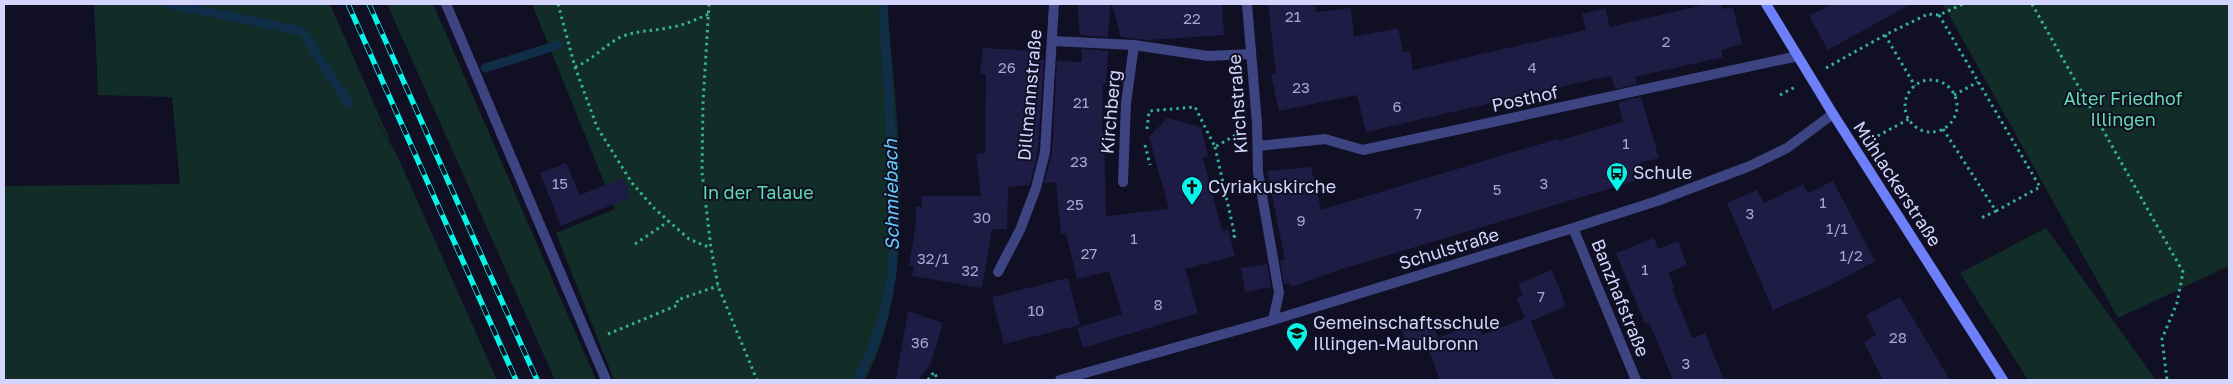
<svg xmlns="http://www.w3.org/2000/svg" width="2233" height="384" viewBox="0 0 2233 384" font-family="'Golos Text',sans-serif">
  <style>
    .green { fill: #122d28 }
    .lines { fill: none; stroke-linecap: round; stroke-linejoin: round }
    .stream { stroke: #102e47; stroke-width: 9 }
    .building { fill: #1e1c44 }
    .path { stroke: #33b297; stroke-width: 3; stroke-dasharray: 2.5 4; stroke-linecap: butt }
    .lane { stroke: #3c4481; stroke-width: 10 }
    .street { stroke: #3c4481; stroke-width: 10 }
    .secondary { stroke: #6e7ffa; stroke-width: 10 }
    .rail-casing { stroke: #09f4e8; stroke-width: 5.5 }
    .rail { stroke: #100f24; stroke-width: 4; stroke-dasharray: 11; stroke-linecap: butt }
    .labels { text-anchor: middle; stroke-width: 4; stroke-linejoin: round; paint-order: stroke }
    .number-label { font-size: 15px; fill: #a6a7cf }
    .street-label { font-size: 18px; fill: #d3d5fd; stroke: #100f24 }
    .park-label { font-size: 18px; fill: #62dbaa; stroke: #100f24 }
    .poi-label { font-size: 18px; fill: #d3d5fd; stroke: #100f24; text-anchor: start }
    .water-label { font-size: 19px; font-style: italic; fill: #65cbfa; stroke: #100f24 }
  </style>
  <rect width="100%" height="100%" fill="#100f24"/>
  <!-- green -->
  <path class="green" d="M66,4H330L393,147L357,90L397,155L497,380H4V186L180,184L172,97L98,95L94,5Z
    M387,4H433L596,380H555Z
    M532,4H887C896,119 921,275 865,380H614L556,233L615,209Z
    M1943,4H2229V266L2118,318Z
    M2046,228L2156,380H2028L1960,273Z"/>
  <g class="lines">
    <!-- stream -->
    <path class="stream" d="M168,4L302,31L349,104
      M485,68L558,45
      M857,380L871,352L884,313L892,273L895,204L883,4"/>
  </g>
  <!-- building -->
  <path class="building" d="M1077,4H1110L1108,37L1080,35Z
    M1112,4H1222L1224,35L1148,40L1121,37Z
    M1268,4H1315L1316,12L1351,8L1354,37L1398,28L1403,52L1410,51L1413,70L1586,30L1582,14L1605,8L1610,27L1707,4H1721L1722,9L1733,7L1742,44L1721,50L1723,57L1635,77L1637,84L1615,89L1611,76L1599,79V78L1366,132L1357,95L1279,111L1271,75L1276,74Z
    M1832,4H1911L1828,50L1809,16Z
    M983,48L1035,51L1034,60H1044L1038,151L1030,185L1008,187L1007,229H992L982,288L912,276L914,267L909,265L916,223V207H922V196H981L976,154L985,153L986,74H980Z
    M1081,49L1108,51L1106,84H1103L1102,133H1104L1106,216L1169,209L1149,137L1167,118L1201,127L1208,156L1203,158L1222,231L1228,230L1235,256L1185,269L1198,313L1083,348L1077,328L1122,314L1109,271L1077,279L1066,233L1061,234L1056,182L1044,183L1052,153L1057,61L1082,62Z
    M1641,97L1659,158L1639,163L1645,178L1342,269L1291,287L1290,283L1284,284L1280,261L1285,260L1267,171L1311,167L1321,210L1557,139L1558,141L1623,122L1618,102Z
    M566,163L580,195L623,178L631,197L561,226L540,173Z
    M1833,181L1875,261L1831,285L1773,310L1727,203L1757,190L1764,203L1803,184L1808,193Z
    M1654,238L1658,249L1678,241L1687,265L1668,273L1674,287L1672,288L1692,338L1705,333L1724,380H1673L1649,322L1645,324L1616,253Z
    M1267,264L1271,287L1245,292L1241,268Z
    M1552,270L1566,306L1531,321L1555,380H1440L1427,346L1410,353L1400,326L1429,314L1438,338L1477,322L1482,335L1525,318L1516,298L1523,295L1518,284Z
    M1068,278L1080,325L1004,344L992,297Z
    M1900,297L1950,380H1883L1864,342L1876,335L1866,315Z
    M908,311L943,323L931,363L918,380H896Z"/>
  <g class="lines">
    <!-- path -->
    <path class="path" d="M558,4L575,67L597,127L632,183L654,208L689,239L711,248
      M709,4L703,103L702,172L711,248L718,286L757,380
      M2032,4L2183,272L2177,303L2162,339L2167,380
      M1939,15L2040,187L1996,211
      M1885,35L1915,86
      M575,67C593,60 605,44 623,36C640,30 655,31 672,27C685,25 697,19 709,14
      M1826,68L1885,35L1928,14L1939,15L1963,4
      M1905 106a26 26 0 1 1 52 0a26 26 0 1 1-52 0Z
      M1780,95L1795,87
      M1954,95L1978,82
      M1147,129L1149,111L1195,107L1215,147L1239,133
      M1943,129L1996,211L1979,219
      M1872,139L1909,119
      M1145,145L1150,165
      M1215,147L1235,236L1230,238
      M1209,183L1223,180
      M635,244L669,221
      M608,334L678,305L677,300L718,286
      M928,380L934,372L938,380"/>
    <!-- lane -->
    <path class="lane" d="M446,4L606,380
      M1123,182L1126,103L1134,45"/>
    <!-- street -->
    <path class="street" d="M1247,4L1257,123L1258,172L1279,293L1273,320
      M1053,41L1134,45L1208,56L1251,54
      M1258,146L1325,139L1363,150L1798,56
      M1573,228L1636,380
      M998,272L1020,230L1036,188L1045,152L1054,4
      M1060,380L1273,320L1573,228L1657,201L1750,166L1787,148L1833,114"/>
    <!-- secondary -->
    <path class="secondary" d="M1766,4L1833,114L2003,380"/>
    <!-- rail casing -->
    <g class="rail-casing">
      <path id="rail" d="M348,4L516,380
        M369,4L537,380"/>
    </g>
    <!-- rail -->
    <use href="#rail" class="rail"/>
  </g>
  <!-- icons -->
  <defs>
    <g id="bus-pin" transform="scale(1.125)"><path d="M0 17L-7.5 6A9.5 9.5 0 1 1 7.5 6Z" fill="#09f4e8" stroke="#100f24"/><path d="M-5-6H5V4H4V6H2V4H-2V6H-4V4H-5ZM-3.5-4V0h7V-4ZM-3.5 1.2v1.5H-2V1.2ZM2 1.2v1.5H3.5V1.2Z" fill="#111"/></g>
    <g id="church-pin" transform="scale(1.125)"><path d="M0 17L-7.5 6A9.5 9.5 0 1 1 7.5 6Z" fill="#09f4e8" stroke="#100f24"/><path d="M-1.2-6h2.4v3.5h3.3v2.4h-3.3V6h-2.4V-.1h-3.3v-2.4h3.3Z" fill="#111"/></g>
    <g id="school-pin" transform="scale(1.125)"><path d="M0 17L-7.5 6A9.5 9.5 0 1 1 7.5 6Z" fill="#09f4e8" stroke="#100f24"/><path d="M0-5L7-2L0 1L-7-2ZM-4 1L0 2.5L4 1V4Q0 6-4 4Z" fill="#111"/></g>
  </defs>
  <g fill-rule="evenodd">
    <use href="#bus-pin" x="1617" y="173"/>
    <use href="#church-pin" x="1192" y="187"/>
    <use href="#school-pin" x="1297" y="333"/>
  </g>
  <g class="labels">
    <!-- number labels -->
    <g class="number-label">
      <text x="1293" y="22">21</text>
      <text x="1192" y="24">22</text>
      <text x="1666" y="47">2</text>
      <text x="1007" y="73">26</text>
      <text x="1532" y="73">4</text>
      <text x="1301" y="93">23</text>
      <text x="1081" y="108">21</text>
      <text x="1397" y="112">6</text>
      <text x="1626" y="149">1</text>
      <text x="1079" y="167">23</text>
      <text x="560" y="189">15</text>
      <text x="1544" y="189">3</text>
      <text x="1497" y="195">5</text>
      <text x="1823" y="208">1</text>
      <text x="1075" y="210">25</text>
      <text x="1418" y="219">7</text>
      <text x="1750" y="219">3</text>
      <text x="982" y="223">30</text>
      <text x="1301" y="226">9</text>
      <text x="1837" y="234">1/1</text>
      <text x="1134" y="244">1</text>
      <text x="1089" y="259">27</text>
      <text x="1851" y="261">1/2</text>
      <text x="933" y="264">32/1</text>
      <text x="1645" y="275">1</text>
      <text x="970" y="276">32</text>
      <text x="1541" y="302">7</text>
      <text x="1158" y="310">8</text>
      <text x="1036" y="316">10</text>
      <text x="1898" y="343">28</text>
      <text x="920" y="348">36</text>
      <text x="1686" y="369">3</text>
    </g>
    <!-- street labels -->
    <g class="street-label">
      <text transform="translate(1030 95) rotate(-85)" y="6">Dillmannstraße</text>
      <text transform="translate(1525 99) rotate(-12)" y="6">Posthof</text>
      <text transform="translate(1238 104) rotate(-94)" y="6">Kirchstraße</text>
      <text transform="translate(1111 112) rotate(-85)" y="6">Kirchberg</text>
      <text transform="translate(1897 184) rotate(57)" y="6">Mühlackerstraße</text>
      <text transform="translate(1449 249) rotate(-17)" y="6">Schulstraße</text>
      <text transform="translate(1620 298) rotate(68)" y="6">Banzhafstraße</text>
    </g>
    <!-- park labels -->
    <g class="park-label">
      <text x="2123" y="105">Alter Friedhof<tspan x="2123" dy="21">Illingen</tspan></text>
      <text x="758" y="199">In der Talaue</text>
    </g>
    <!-- poi labels -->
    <g class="poi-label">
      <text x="1633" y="179">Schule</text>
      <text x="1208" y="193">Cyriakuskirche</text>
      <text x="1313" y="329">Gemeinschaftsschule<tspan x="1313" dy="21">Illingen-Maulbronn</tspan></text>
    </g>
    <!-- water labels -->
    <g class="water-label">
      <text transform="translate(891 195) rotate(-91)" y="7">Schmiebach</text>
    </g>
  </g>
  <!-- border -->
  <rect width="2233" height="384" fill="none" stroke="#d3d5fd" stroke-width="10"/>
</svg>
